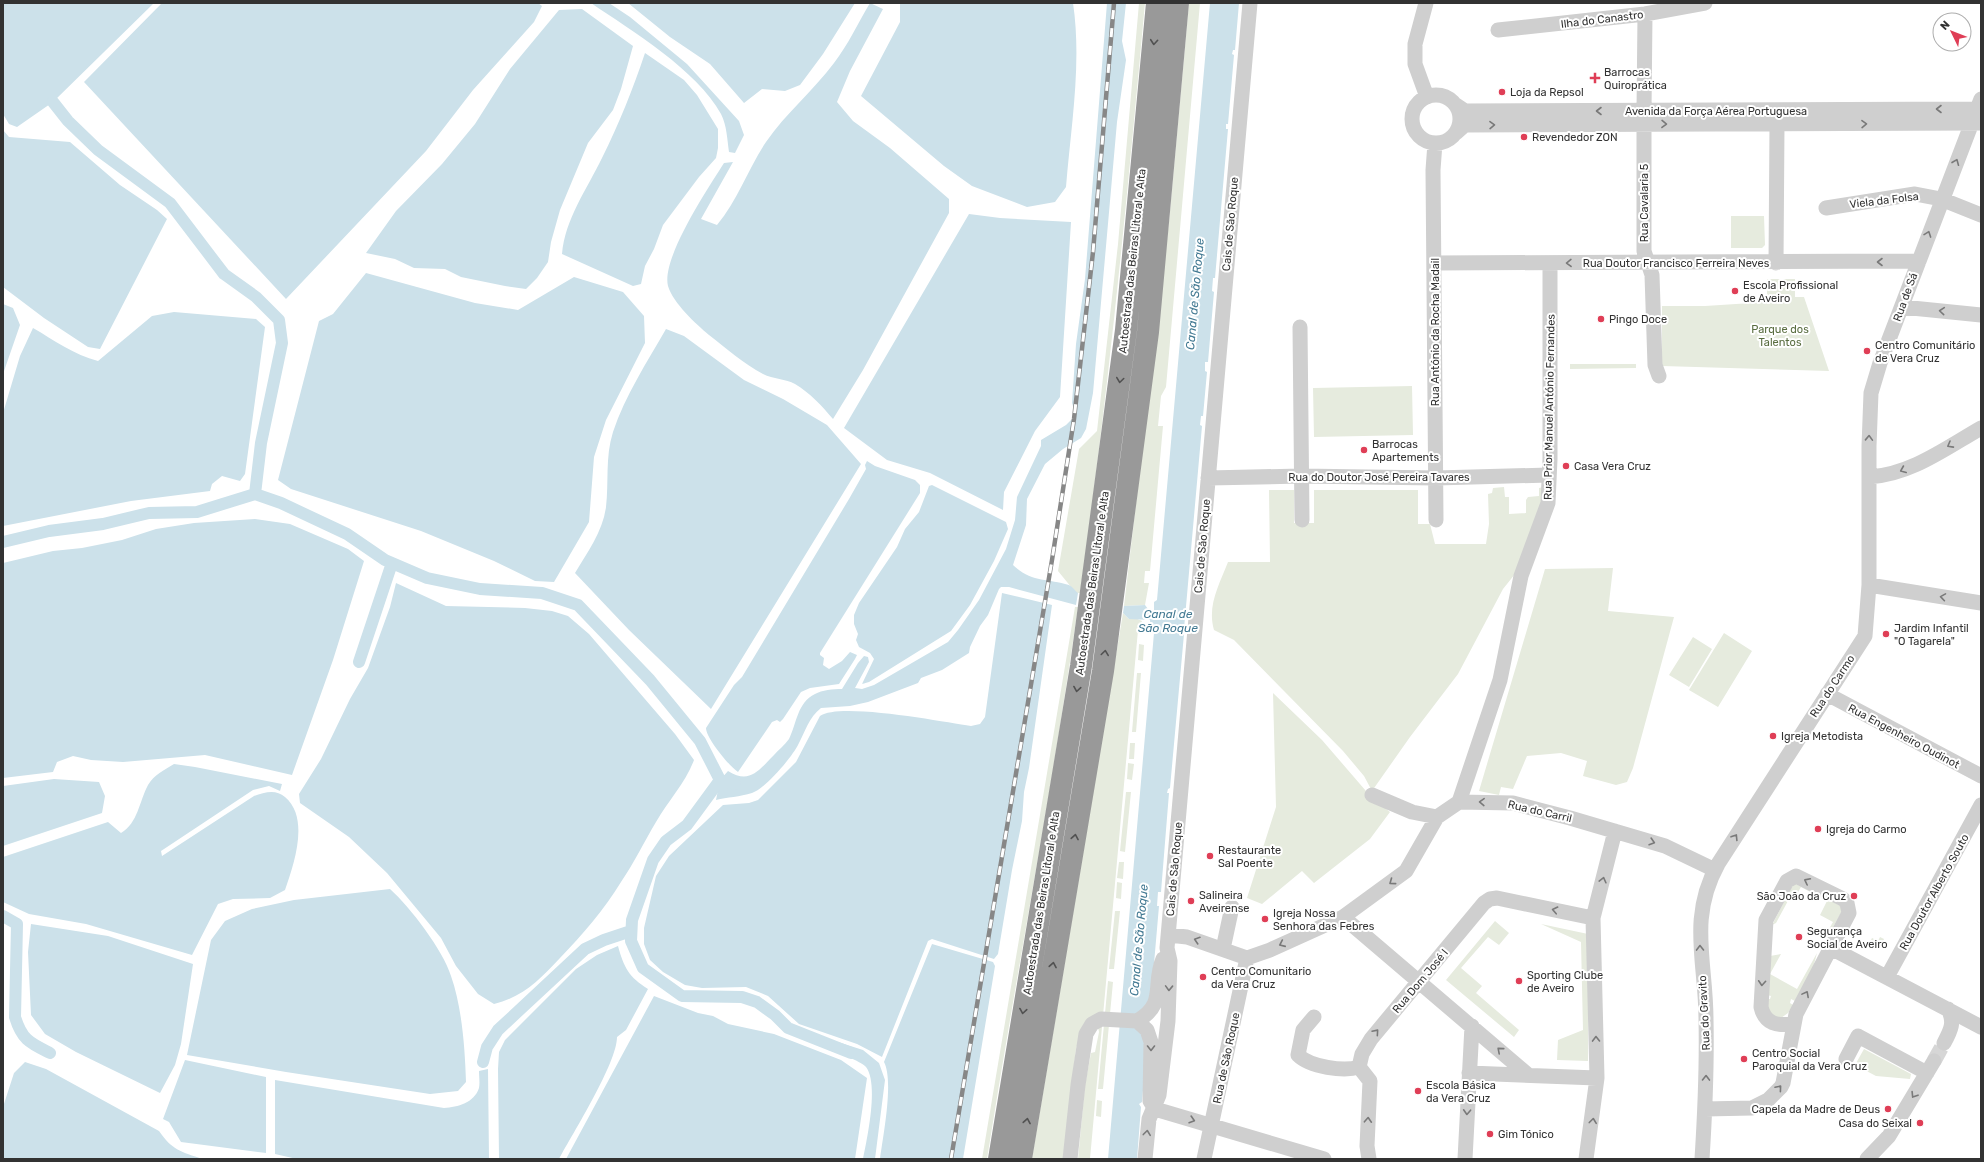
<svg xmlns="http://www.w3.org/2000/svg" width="1984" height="1162" viewBox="0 0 1984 1162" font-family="Rubik,sans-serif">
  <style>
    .green { fill: #e6ebde }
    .water { fill: #cce1ea }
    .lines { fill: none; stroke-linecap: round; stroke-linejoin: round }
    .canal { stroke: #cce1ea; stroke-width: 12 }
    .minor-tunnel { stroke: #d6d6d6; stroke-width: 15; stroke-dasharray: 15 8; stroke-linecap: butt }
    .minor { stroke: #cfcfcf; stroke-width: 15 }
    .highway { stroke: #999; stroke-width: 22 }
    .rail-casing { stroke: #878787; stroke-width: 4.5 }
    .rail { stroke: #fff; stroke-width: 3; stroke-dasharray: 9; stroke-linecap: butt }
    .oneway { stroke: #515151 }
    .oneway2 { stroke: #797979 }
    .poi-dot { fill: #df3e56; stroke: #fff; stroke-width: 1.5 }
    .labels { text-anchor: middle; stroke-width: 4; stroke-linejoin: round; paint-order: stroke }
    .street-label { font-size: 11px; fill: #323232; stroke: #fff }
    .poi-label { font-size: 11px; fill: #323232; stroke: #fff; text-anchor: start }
    .park-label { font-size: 11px; fill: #596d40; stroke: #fff }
    .water-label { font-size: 12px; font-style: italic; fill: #427992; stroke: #fff }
  </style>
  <rect width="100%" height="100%" fill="#fff"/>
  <!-- green -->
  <path class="green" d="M1139,3H1145C1127,200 1108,397 1080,593H1076L1058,571L1079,449L1097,431L1118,244Z
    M1189,3H1200L1166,387L1161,396L1158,426H1163L1150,571H1145L1144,583H1149L1145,605L1124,606L1169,222Z
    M1731,216H1764L1765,245L1762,248H1731Z
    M1767,279H1795V297H1804L1829,371L1662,366V306H1705L1767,302Z
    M1570,364H1636V368L1570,369Z
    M1412,386L1413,435L1314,437L1313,388Z
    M1504,487L1505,497H1509V514L1526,513V500L1528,497L1539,496V488L1544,487V498L1515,574L1503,589L1458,674L1410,737L1372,791L1364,776L1343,751L1234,640L1214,630C1207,606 1219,585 1228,562H1270L1269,490H1294V523H1314V490H1418V524H1430L1435,544H1486L1489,524L1488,494L1492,493L1493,488Z
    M1613,568L1608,611L1674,617L1633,768L1627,782L1616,785L1583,776L1587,761L1561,753L1527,756L1513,789L1501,787L1499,795L1479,791L1545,569Z
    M1075,607H1078C1052,792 1016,975 987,1159H982Z
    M1123,613L1129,619L1135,618L1142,621L1138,630L1090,1159H1078L1085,1085L1091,1053L1095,1052L1099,1032L1098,1027L1083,1026L1076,1049L1063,1159H1032Z
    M1724,633L1752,651L1718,707L1689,690Z
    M1693,637L1712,649L1689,687L1669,675Z
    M1139,644L1144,645L1143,661L1138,660Z
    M1137,673H1141L1136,732H1132Z
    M1273,693L1322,740L1372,798L1390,812L1370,839L1314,883L1302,871L1262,904L1247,898L1276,807Z
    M1130,743H1135L1134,759H1129Z
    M1128,763L1134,764L1132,780L1127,779Z
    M1126,792H1131L1125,852L1120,851Z
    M1119,862H1124L1123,879L1117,878Z
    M1117,882L1122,883L1121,899L1116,898Z
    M1794,883L1841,906L1842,911L1831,931L1829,929L1833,922L1820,915L1827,901L1801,887L1793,901L1789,899L1776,923L1772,925Z
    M1115,911H1120L1114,969H1109Z
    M1495,921L1509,933L1499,945L1488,937L1461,968L1482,986L1476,993L1519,1030L1514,1037L1446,980Z
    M1541,924L1588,934V1061L1557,1060L1558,1040L1583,1030L1581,942Z
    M1880,937L1884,939L1879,950L1869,944L1872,938L1878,941Z
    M1817,953L1813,968L1795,1001L1791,999L1790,1003L1793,1005L1788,1013L1781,1018L1770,1015L1766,999H1770L1771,996L1767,995L1770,956L1781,954L1770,974L1797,989Z
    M1108,981L1113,982L1103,1089H1098Z
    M1864,1049L1911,1074L1910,1079L1876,1076L1855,1065Z
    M1097,1100L1102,1101L1101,1117L1096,1116Z"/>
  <!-- water -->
  <path class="water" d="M3,3H154L53,102L17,127L9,124L3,114Z
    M162,3H538L542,6L534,22L473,90L426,151L286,299L84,82Z
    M591,3H609L630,17L687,64L739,121L744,135L735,153L729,152C727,139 727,126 721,114C697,70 632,31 591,3Z
    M628,3H855L823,54L800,85L785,91L762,89L744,103L710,64L670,37Z
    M870,3L883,9L850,71L837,102L853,121L890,148L949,199V213L863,370L833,419C822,406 810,393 795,384C786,379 773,379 763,374C744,364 726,348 709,335C696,324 673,303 668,286C661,258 709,187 724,163L733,162L701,219L717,225C738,200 748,169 766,142C786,113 813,91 834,63C848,45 858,23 870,3Z
    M900,3H1073C1082,63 1071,126 1066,187L1055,202L1027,207L972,186L944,166L861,96L900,22Z
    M1107,3H1126L1122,41L1126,60L1117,122L1093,393L1086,429L1081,438L1063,449L1045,464L1027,499L1026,525L1013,565C1032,583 1047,578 1069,585C1073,587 1075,591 1078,593L1076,605L1009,587H1001L999,589L988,615L980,626L970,647L969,653L942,670L921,678L918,683L868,702L850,706L821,708C809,717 805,732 798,745C792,757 765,789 752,793C740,797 727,797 716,800L720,780L728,771C750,785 759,770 774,755C778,750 785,745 789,739C797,723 797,703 815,694C822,690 833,689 842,689L858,663L864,656L868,657L869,662L855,688L862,689L874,685L948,642L958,630L979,600L1006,549L1015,520L1017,497L1041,446V440L1066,425L1076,415L1072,403L1076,344L1085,279Z
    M1210,3H1239L1235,50H1233L1232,54L1234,55L1228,124H1226V129H1228L1215,278H1213L1212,291L1214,292L1208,362H1205V371L1207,372L1203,416H1201L1200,425L1202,426L1184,629H1182L1181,633L1184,634L1170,788L1168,789L1167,793H1169L1161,892H1158L1157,906H1159L1142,1102L1139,1104L1141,1107L1137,1159H1108L1154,633L1151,631L1150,620L1129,619L1123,613L1124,606L1145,605L1148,609L1154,611V602L1157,600Z
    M582,9L633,46L621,89L613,110L588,143L560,210L551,242L548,262L537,278L526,289L505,286L461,277L445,269L414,268L395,259L366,253L396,211L442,164L475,124L510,69L559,10Z
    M645,53L684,80L697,95L718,129V148L716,158L699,177L663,225L654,249L645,266L641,284L633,286L562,254C565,219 587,189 602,158C619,124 633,89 645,53Z
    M3,130L9,137L70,142L120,185L157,210L167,219L100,349L88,347L44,318L3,287Z
    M969,214L1000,218L1071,222L1060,397L1035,431L1004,492L1003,510L930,473L887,460L844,428Z
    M366,273L475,303L518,310L574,277L623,292L644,316L645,343L606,420L594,457L589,522L554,582L535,581L494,561L421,531L291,489L278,480L319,321L333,314Z
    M3,304L13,308L20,325L3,374Z
    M174,312L256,319L265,327L245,474L240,481L222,476L212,484L210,491L131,501L3,526V413L20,356L33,328C54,340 74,355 98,361L152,316Z
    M666,329L684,336L744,380L783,399L827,425L861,464L711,709L629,630L575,573C587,553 603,531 606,507C609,482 605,457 613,432C625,396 647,362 666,329Z
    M867,461L875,466L915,480L920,485V493L820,653V655L824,658L823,665L829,669L842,661L850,652L857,655L855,659L839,684L810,688L801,692L783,719L780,722L777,720L772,722L738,772C729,766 706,738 706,728L734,685L742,677L849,499L866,469L865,465Z
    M932,485L1006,522L1008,529L994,561L970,605L951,631L869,682L862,684L874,659L870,653L859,647L856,640L858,634L854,624V615L859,603L897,547L905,529L919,512L929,486Z
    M255,519L290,524L348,549L364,561L333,660L292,775L205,755L123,762L91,760L73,756L57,762L53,772L3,778V563L53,551L82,548L122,540L156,529L194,523Z
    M396,583L446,606L525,608L552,611L568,616L589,634L675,734L694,760C686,782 668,801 656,822C644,842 634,863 621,882C604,910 583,934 560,958C539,980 525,996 494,1004L478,994L456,966L441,938L387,873L349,837L300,803L299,794L321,759L350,699L368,668L390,607Z
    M1002,593L1052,605L1029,768L1024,792L1022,821L1012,870L998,954L994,959L932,939L928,941L882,1057L857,1044L799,1024L768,996L746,987L702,988L685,985L663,972L650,960L644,944V928L656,876L669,856L723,805L749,803L758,800L796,762L820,716C840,702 943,722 971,726L980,724L985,717Z
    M174,764L195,767L282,784L280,791L269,786L253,790L161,851L162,856L254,796C265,792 276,789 285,797C310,818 294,864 285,890L270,898L233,899L218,904L192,955L86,924L29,914L3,902V857L108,822L121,833C138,823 139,802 148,785C154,775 164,770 174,764Z
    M54,779L99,782L105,796L102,813L3,846V786Z
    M390,889C410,907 443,950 451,976C462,1007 465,1049 466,1082L458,1091L430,1094L286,1072L187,1055L211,940L225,921L252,909L294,900Z
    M31,924L108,936L193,964L181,1044L175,1065L160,1093L76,1052L45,1034L31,1015L28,952Z
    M932,944L993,962L995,966L963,1159H880C883,1136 894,1081 884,1062Z
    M618,946C624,968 629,977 648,989L626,1030L617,1037C617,1063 573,1133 559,1159H499L498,1069L499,1052L505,1040L576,969L597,955Z
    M654,996L698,1013L713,1016L728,1024L774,1034L841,1060L867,1078L855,1159H566Z
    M838,1042L863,1050L879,1063L885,1080L875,1159H863C867,1139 879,1084 866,1067C862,1062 843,1055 836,1051Z
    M185,1060L266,1077V1153L181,1142L169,1122L163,1119Z
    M25,1062L46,1069L159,1131C172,1150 181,1152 203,1159H3V1107L14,1073Z
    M488,1069L489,1159H297L275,1154V1080L444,1108C458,1107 474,1103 479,1088C480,1083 479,1076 479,1071Z"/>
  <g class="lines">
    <!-- canal -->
    <path class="canal" d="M53,102L68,121L98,150L170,203L224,274L256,297L279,320L282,343L261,443L255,494
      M3,542L49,531L103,524L149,513L197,512L255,494L281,503L347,534L385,560L427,578L480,589L542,593L578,605L650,680L700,741L720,780L735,784
      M359,662L392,563
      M720,780L687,825L666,841L653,860L632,920L631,941L643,968L682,996L742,997L757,1002L775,1015L788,1028L851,1053
      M3,916L17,924L15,1017C22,1040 30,1043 50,1053
      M483,1062L487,1047L498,1030L585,949L604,940L631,931"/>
    <!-- minor-tunnel -->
    <path class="minor-tunnel" d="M1934,1061L1944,1043"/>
    <!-- minor -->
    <path class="minor" d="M1426,3L1415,44V64L1427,97
      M1498,30L1645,14L1705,3
      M1412 119a24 24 0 1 1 48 0a24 24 0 1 1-48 0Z
      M1456,105L1465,111L1981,109
      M1644,111L1645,14
      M1644,124V251L1652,275L1655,365L1659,376
      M1456,133L1465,125L1981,123
      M1435,143L1433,170L1436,520
      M1826,208L1915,194L1941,199L1981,215
      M1434,263L1919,261
      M1776,263L1777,125
      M1902,307L1981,315
      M1300,327L1302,520
      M1869,477C1910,475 1946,448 1981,428
      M1208,478L1301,476L1436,478L1549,475
      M1869,585L1981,603
      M1827,694L1981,776
      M1372,795L1412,812L1437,817
      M1459,802L1500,680L1521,576L1548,503L1550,459V263
      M1343,917L1527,1074
      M1169,935L1187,937L1247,958
      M1831,948L1981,1027
      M1223,949L1232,907
      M1247,958L1270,950L1343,917L1406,871L1437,817L1459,802L1513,803L1570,818L1665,846L1715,870
      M1887,977L1981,805
      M1314,1017L1303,1030L1298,1055C1310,1067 1344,1072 1359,1067
      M1137,1021L1147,1030L1151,1042L1150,1101L1153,1106
      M1137,1021C1167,1004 1152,985 1163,959
      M1944,1043C1951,1030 1955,1022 1948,1009
      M1846,1059L1858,1036L1927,1073
      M1359,1067L1362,1054L1371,1039L1484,903L1490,899L1497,898L1593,918
      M1359,1067L1370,1081L1367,1146L1369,1159
      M1469,1073L1597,1078
      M1155,1109L1324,1159
      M1705,1109L1752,1108L1768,1100L1781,1087L1783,1083L1796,1014L1849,913L1847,903L1843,899L1796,876L1787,881L1766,920L1761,1007C1765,1024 1777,1026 1793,1024
      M1070,1159L1078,1085L1086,1034L1092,1024L1101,1019L1137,1021
      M1145,1159L1149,1119L1159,1095L1168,1021L1170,961L1167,948L1250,3
      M1204,1159L1247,958
      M1465,1159L1472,1026
      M1586,1159L1597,1078L1593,918L1615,831
      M1702,1159C1705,1112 1707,1066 1706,1019C1706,962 1688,918 1718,864L1865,636L1869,585V446L1871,393L1880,363L1981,99
      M1867,1159L1889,1136L1934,1061"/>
    <!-- highway -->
    <path class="highway" d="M999,1159L1081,666L1126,330L1157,3
      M1021,1159L1103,671L1148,332L1178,3"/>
    <!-- rail casing -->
    <g class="rail-casing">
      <path id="rail" d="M951,1159L1052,560L1074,419L1093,252L1114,3"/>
    </g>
    <!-- rail -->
    <use href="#rail" class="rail"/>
  </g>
  <!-- one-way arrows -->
  <defs><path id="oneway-chevron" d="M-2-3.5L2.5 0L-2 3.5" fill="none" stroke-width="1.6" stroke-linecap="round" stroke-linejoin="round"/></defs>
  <g class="oneway">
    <use href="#oneway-chevron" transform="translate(1154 42) rotate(95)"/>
    <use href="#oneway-chevron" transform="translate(1120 380) rotate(98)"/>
    <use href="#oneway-chevron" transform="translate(1105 653) rotate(-82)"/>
    <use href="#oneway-chevron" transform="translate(1077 689) rotate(99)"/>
    <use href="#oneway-chevron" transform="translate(1075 837) rotate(-80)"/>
    <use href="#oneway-chevron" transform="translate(1053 965) rotate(-80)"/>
    <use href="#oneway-chevron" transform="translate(1023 1011) rotate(99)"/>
    <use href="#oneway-chevron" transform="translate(1027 1121) rotate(-80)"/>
  </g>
  <g class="oneway2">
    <use href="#oneway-chevron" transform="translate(1939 109) rotate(180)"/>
    <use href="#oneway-chevron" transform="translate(1599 111) rotate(180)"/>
    <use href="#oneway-chevron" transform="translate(1664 124) rotate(1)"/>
    <use href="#oneway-chevron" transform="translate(1864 124) rotate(-1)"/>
    <use href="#oneway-chevron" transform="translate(1492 125) rotate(-1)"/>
    <use href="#oneway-chevron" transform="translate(1956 162) rotate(-68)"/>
    <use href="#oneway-chevron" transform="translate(1928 234) rotate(-70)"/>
    <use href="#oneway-chevron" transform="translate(1880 262) rotate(180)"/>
    <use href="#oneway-chevron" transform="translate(1569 263) rotate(179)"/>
    <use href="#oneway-chevron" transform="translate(1942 311) rotate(-175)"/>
    <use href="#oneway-chevron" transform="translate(1869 438) rotate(-88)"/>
    <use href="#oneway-chevron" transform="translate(1950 445) rotate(151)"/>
    <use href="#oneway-chevron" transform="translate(1903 470) rotate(157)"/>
    <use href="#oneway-chevron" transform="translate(1943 597) rotate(-171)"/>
    <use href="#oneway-chevron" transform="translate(1482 802) rotate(-178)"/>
    <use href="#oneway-chevron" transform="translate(1735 837) rotate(-58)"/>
    <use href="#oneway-chevron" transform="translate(1652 842) rotate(17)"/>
    <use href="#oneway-chevron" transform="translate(1603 880) rotate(-76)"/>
    <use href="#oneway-chevron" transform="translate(1807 881) rotate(-153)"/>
    <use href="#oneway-chevron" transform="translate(1392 882) rotate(144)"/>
    <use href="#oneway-chevron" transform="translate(1555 910) rotate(-168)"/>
    <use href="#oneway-chevron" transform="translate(1197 940) rotate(-162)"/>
    <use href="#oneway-chevron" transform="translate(1282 944) rotate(156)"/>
    <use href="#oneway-chevron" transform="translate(1700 948) rotate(-91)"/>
    <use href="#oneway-chevron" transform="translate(1762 983) rotate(94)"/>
    <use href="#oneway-chevron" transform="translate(1169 988) rotate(92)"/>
    <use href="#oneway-chevron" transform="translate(1806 994) rotate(-62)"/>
    <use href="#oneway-chevron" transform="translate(1376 1032) rotate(-49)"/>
    <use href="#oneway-chevron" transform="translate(1596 1039) rotate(-91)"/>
    <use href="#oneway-chevron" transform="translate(1151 1048) rotate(90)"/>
    <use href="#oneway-chevron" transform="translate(1500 1050) rotate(-139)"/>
    <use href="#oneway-chevron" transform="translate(1706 1078) rotate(-89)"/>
    <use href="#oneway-chevron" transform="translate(1779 1088) rotate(-50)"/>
    <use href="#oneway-chevron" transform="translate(1914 1095) rotate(122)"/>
    <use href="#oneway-chevron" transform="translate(1467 1112) rotate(93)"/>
    <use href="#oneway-chevron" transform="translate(1192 1120) rotate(17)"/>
    <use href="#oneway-chevron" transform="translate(1368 1120) rotate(-87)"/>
    <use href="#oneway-chevron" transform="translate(1593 1121) rotate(-83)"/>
    <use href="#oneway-chevron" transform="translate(1147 1133) rotate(-83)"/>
  </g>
  <!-- markers -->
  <g class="poi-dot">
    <path d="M1593 72h4v4h4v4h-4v4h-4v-4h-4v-4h4z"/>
    <circle cx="1502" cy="92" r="4"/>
    <circle cx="1524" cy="137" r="4"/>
    <circle cx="1735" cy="291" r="4"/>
    <circle cx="1601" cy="319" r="4"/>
    <circle cx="1867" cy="351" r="4"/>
    <circle cx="1364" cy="450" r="4"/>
    <circle cx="1566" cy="466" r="4"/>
    <circle cx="1886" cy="634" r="4"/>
    <circle cx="1773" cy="736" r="4"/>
    <circle cx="1818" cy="829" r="4"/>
    <circle cx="1210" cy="856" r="4"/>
    <circle cx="1854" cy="896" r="4"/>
    <circle cx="1191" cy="901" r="4"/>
    <circle cx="1265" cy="919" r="4"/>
    <circle cx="1799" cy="937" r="4"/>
    <circle cx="1203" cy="977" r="4"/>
    <circle cx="1519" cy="981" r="4"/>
    <circle cx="1744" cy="1059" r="4"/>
    <circle cx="1418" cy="1091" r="4"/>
    <circle cx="1888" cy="1109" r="4"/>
    <circle cx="1920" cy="1123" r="4"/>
    <circle cx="1490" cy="1134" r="4"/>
  </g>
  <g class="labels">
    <!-- street labels -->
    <g class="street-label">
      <text transform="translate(1602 19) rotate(-7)" y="4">Ilha do Canastro</text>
      <text x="1716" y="115">Avenida da Força Aérea Portuguesa</text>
      <text transform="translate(1884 200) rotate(-7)" y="4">Viela da Folsa</text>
      <text transform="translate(1644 203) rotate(-90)" y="4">Rua Cavalaria 5</text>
      <text transform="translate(1230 224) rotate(-85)" y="4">Cais de São Roque</text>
      <text transform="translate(1132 261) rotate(-84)" y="4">Autoestrada das Beiras Litoral e Alta</text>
      <text x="1676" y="267">Rua Doutor Francisco Ferreira Neves</text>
      <text transform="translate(1905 297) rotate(-70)" y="4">Rua de Sá</text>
      <text transform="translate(1435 332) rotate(-90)" y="4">Rua António da Rocha Madail</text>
      <text transform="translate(1549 407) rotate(-89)" y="4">Rua Prior Manuel António Fernandes</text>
      <text x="1379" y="481">Rua do Doutor José Pereira Tavares</text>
      <text transform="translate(1202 546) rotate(-85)" y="4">Cais de São Roque</text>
      <text transform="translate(1092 583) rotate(-82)" y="4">Autoestrada das Beiras Litoral e Alta</text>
      <text transform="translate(1832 686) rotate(-57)" y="4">Rua do Carmo</text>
      <text transform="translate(1904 736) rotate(28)" y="4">Rua Engenheiro Oudinot</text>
      <text transform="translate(1540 811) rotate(13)" y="4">Rua do Carril</text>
      <text transform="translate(1174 869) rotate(-85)" y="4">Cais de São Roque</text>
      <text transform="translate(1934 892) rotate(-61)" y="4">Rua Doutor Alberto Souto</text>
      <text transform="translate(1041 903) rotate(-81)" y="4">Autoestrada das Beiras Litoral e Alta</text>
      <text transform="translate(1420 981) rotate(-50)" y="4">Rua Dom José I</text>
      <text transform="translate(1704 1013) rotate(-93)" y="4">Rua do Gravito</text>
      <text transform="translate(1226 1058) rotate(-78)" y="4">Rua de São Roque</text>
    </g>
    <!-- poi labels -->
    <g class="poi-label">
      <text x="1604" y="76">Barrocas<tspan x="1604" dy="13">Quiroprática</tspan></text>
      <text x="1510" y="96">Loja da Repsol</text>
      <text x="1532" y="141">Revendedor ZON</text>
      <text x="1743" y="289">Escola Profissional<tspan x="1743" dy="13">de Aveiro</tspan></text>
      <text x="1609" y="323">Pingo Doce</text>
      <text x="1875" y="349">Centro Comunitário<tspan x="1875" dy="13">de Vera Cruz</tspan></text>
      <text x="1372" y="448">Barrocas<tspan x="1372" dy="13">Apartements</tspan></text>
      <text x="1574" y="470">Casa Vera Cruz</text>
      <text x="1894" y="632">Jardim Infantil<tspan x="1894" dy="13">"O Tagarela"</tspan></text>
      <text x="1781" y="740">Igreja Metodista</text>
      <text x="1826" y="833">Igreja do Carmo</text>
      <text x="1218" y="854">Restaurante<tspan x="1218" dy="13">Sal Poente</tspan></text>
      <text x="1199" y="899">Salineira<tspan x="1199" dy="13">Aveirense</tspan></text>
      <text x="1846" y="900" text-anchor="end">São João da Cruz</text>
      <text x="1273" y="917">Igreja Nossa<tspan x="1273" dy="13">Senhora das Febres</tspan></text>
      <text x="1807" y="935">Segurança<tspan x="1807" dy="13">Social de Aveiro</tspan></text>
      <text x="1211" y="975">Centro Comunitario<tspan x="1211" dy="13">da Vera Cruz</tspan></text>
      <text x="1527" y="979">Sporting Clube<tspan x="1527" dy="13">de Aveiro</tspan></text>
      <text x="1752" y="1057">Centro Social<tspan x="1752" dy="13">Paroquial da Vera Cruz</tspan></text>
      <text x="1426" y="1089">Escola Básica<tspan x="1426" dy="13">da Vera Cruz</tspan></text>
      <text x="1880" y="1113" text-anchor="end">Capela da Madre de Deus</text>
      <text x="1912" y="1127" text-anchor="end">Casa do Seixal</text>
      <text x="1498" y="1138">Gim Tónico</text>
    </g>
    <!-- park labels -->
    <g class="park-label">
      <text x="1780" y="333">Parque dos<tspan x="1780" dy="13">Talentos</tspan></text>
    </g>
    <!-- water labels -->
    <g class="water-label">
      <text transform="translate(1195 294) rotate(-85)" y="4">Canal de São Roque</text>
      <text x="1168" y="618">Canal de<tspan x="1168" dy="14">São Roque</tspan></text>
      <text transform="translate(1139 940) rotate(-85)" y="4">Canal de São Roque</text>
    </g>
  </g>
  <!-- border -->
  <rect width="1984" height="1162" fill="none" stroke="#323232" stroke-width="8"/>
  <!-- north arrow -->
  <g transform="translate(1952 32) rotate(313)"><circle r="19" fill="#ffffff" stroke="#adadad"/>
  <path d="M0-3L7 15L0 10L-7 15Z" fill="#df3e56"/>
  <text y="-6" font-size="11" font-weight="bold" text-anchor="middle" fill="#323232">N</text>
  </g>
</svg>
